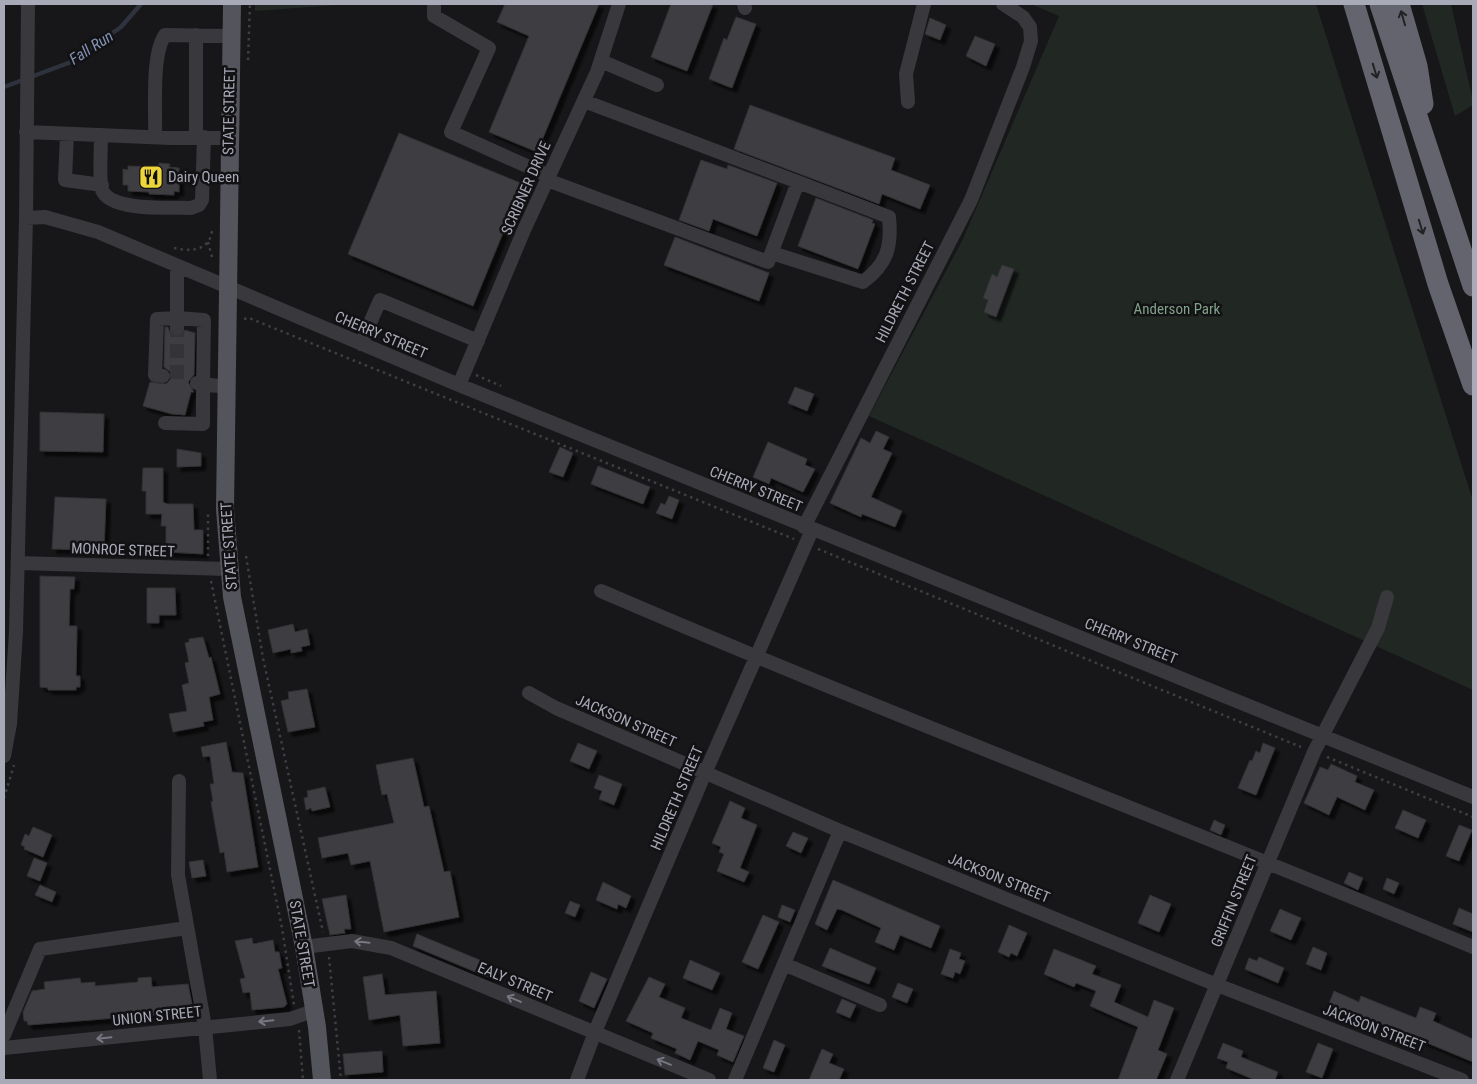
<svg xmlns="http://www.w3.org/2000/svg" width="1477" height="1084" viewBox="0 0 1477 1084" font-family="'Roboto Condensed',sans-serif">
  <style>
    .green { fill: #212823 }
    .lines { fill: none; stroke-linecap: round; stroke-linejoin: round }
    .stream { stroke: #2d323c; stroke-width: 4.5 }
    .building { fill: #3e3e42; stroke: #313134; filter: url(#shadow) }
    .minor-tunnel { stroke: #343438; stroke-width: 14; stroke-dasharray: 14 7; stroke-linecap: butt }
    .path { stroke: #3e3e44; stroke-width: 2.5; stroke-dasharray: 2.5 4; stroke-linecap: butt }
    .minor { stroke: #38383d; stroke-width: 14 }
    .major { stroke: #54545c; stroke-width: 18 }
    .highway { stroke: #64646e; stroke-width: 21 }
    .oneway { stroke: #222225 }
    .oneway2 { stroke: #767781 }
    .labels { text-anchor: middle; stroke-width: 5; stroke-linejoin: round; paint-order: stroke }
    .street-label { font-size: 15px; fill: #a9aab8; stroke: #121113 }
    .poi-label { font-size: 15px; fill: #a9aab8; stroke: #121113; text-anchor: start }
    .park-label { font-size: 15px; fill: #80a28a; stroke: #121113 }
    .water-label { font-size: 16px; font-style: italic; fill: #8191b2; stroke: #121113 }
  </style>
  <defs>
    <filter id="shadow"><feDropShadow dx="4.5" dy="4.5" stdDeviation="1" flood-color="#0009"/></filter>
  </defs>
  <rect width="100%" height="100%" fill="#171618"/>
  <!-- green -->
  <path class="green" d="M255,4H351L255,11Z
    M1031,4H1316L1473,501V690L869,416L963,239L1059,16Z
    M1422,4H1451L1473,101V105L1455,116Z"/>
  <g class="lines">
    <!-- stream -->
    <path class="stream" d="M4,87L71,62L121,27L141,4"/>
  </g>
  <!-- building -->
  <path class="building" d="M505,4H599L537,152L489,132L529,36L497,22Z
    M671,4H713L687,71L651,57Z
    M736,17L756,24L732,88L709,79L724,38L727,40Z
    M930,18L946,25L940,40L925,34Z
    M975,36L995,44L986,66L966,56Z
    M750,105L895,158L891,170L930,185L920,209L882,194L879,204L734,149Z
    M399,133L523,184L473,306L348,254Z
    M701,160L727,169L728,165L777,183L757,236L713,219L709,231L679,220Z
    M159,163L170,164L169,167L179,168V192L174,191V195L149,194V192L128,191V185H123V169L128,170V166L159,167Z
    M816,198L873,220L872,223L875,224L858,269L798,246Z
    M675,237L769,273L759,301L664,265Z
    M1002,265L1014,269L996,317L984,312L988,300L983,298L992,274L997,277Z
    M165,327H168L170,333L177,337L182,335L185,330L195,333L194,375L188,382L194,392H191L185,415L172,414L143,406L150,382L166,384L172,378L171,372L164,367Z
    M795,387L814,394L807,411L788,403Z
    M40,412L104,414L103,452L40,451Z
    M876,431L889,437L883,449L892,453L871,497L902,511L895,527L862,514L861,517L830,503L861,438L870,443Z
    M768,442L805,458L807,459L805,465L815,469L803,492L771,478L769,484L753,477Z
    M560,447L573,453L563,477L549,472Z
    M177,449L201,453V466L177,467Z
    M598,466L650,487L643,504L591,484Z
    M143,468H163V502L167,504H193L194,530H203V554L166,552V526H161L162,514H146V491H142Z
    M669,496L679,500L672,519L656,513L661,503L665,505Z
    M55,497L106,499L104,550L52,549Z
    M40,576L75,577L74,589H70L69,626H77L76,676H80V687H76V690H48V688L40,687Z
    M147,588H175L176,615H159V623H147Z
    M293,624L295,632L307,629L310,645L301,647L302,651L291,653V649L273,653L268,630Z
    M203,637L209,658L211,657L220,694L209,697L213,720L203,722L204,726L173,732L169,714L187,711L182,685L189,683L185,663L189,662L185,643L189,642V639Z
    M307,689L315,727L288,732L281,701L289,699L288,692Z
    M226,742L232,772L243,773L258,867L227,872L224,852L220,853L211,802L213,801L210,784H214L210,756L203,757L201,747Z
    M578,743L597,751L589,769L570,761Z
    M1263,743L1275,748L1256,795L1238,788L1250,760L1252,761L1256,751L1260,753Z
    M413,758L424,807L429,806L444,872L450,871L459,917L384,932L370,861L351,865L348,853L322,858L318,838L394,823L387,794L382,795L376,765Z
    M1331,764L1357,776L1355,782L1374,790L1365,810L1337,797L1329,815L1304,803L1320,767L1328,770Z
    M599,775L622,784L614,805L599,799L602,791L594,788Z
    M325,787L330,807L312,811L311,808L306,810L304,798L308,797L307,791Z
    M730,801L745,808L741,818L757,825L740,868L749,872L744,882L717,871L724,854L719,852L721,847L712,843Z
    M1403,810L1426,820L1418,838L1395,828Z
    M1214,820L1225,825L1221,835L1210,830Z
    M1459,825L1472,830L1459,861L1446,856Z
    M33,827L52,835L43,857L24,849L25,847L21,845L25,834L29,836Z
    M793,832L808,838L801,853L786,846Z
    M34,858L47,863L40,881L27,876Z
    M203,860L206,876L192,878L189,862Z
    M1349,872L1363,878L1358,890L1344,883Z
    M1387,878L1399,883L1394,894L1383,889Z
    M833,880L940,926L931,948L900,935L894,950L875,942L881,928L842,910L837,909L827,930L815,924Z
    M603,882L631,896L626,908L618,904L617,909L596,900Z
    M40,885L56,892L52,902L35,895Z
    M346,895L351,929H344L345,933L330,935L322,899Z
    M1150,895L1171,904L1159,932L1138,923Z
    M570,901L580,905L575,917L565,913Z
    M782,905L795,910L790,922L778,917Z
    M1459,908L1473,914V932L1453,924Z
    M1280,909L1301,918L1291,940L1270,931Z
    M763,915L779,922L758,969L742,962Z
    M1009,925L1027,933L1017,956L1011,953L1009,957L998,952Z
    M417,934L494,966L490,978L413,946Z
    M252,938L253,944L273,940L275,952H279L282,968L278,969L287,1004L284,1007L252,1010L250,992L243,993L240,979L245,978L235,941Z
    M1313,947L1327,953L1321,970L1306,964Z
    M830,948L876,968L869,984L822,966Z
    M950,949L961,953L959,959L965,961L960,974L955,972L953,978L941,974Z
    M1054,949L1096,966L1092,974L1121,985L1114,1002L1148,1017L1154,1000L1174,1008L1158,1050L1167,1054L1156,1080H1118L1138,1027L1090,1006L1096,991L1076,983L1074,987L1044,974Z
    M1259,957L1284,968L1278,983L1245,969L1249,958L1257,961Z
    M690,960L720,973L712,990L683,978Z
    M591,972L607,979L594,1008L579,1001Z
    M382,974L385,995L436,991L440,1043L403,1046L400,1015L369,1020L363,977Z
    M151,977L152,987L188,984L193,1009L191,1012L28,1025L27,1021H24L23,1012L32,991L45,989L44,982L80,978L81,983L95,982V986L138,982V978Z
    M649,977L665,984L659,997L685,1008L681,1018L711,1030L720,1008L732,1013L726,1029L744,1036L733,1062L717,1055L719,1050L698,1041L690,1060L675,1053L677,1049L651,1038L653,1033L626,1021Z
    M898,983L913,989L907,1003L892,997Z
    M1334,991L1359,1002L1361,996L1416,1018L1420,1007L1436,1013L1433,1021L1473,1039V1062L1372,1020L1369,1027L1331,1011L1333,1008L1328,1006Z
    M842,999L856,1005L850,1018L836,1012Z
    M774,1040L785,1045L774,1072L763,1068Z
    M1223,1043L1243,1051L1241,1057L1278,1072L1275,1080H1255L1226,1068L1228,1062L1217,1058Z
    M1318,1043L1333,1049L1322,1078L1306,1072Z
    M822,1049L833,1054L829,1063L844,1069L839,1080H809Z
    M382,1051L383,1072L345,1075L343,1054Z"/>
  <g class="lines">
    <!-- minor-tunnel -->
    <path class="minor-tunnel" d="M177,379V328"/>
    <!-- path -->
    <path class="path" d="M248,60L250,4
      M208,242L212,257
      M174,248C191,252 210,251 212,230
      M244,319L249,318L794,539
      M476,375L501,386
      M818,549L1301,747
      M208,556V511
      M246,556L263,658L323,932
      M211,581L282,928L294,1005
      M1327,757L1473,817
      M4,798L14,765
      M329,957L341,1080
      M299,1030L303,1080"/>
    <!-- minor -->
    <path class="minor" d="M434,4V16L489,48L451,132L549,176
      M744,4L745,8
      M601,61L657,85
      M908,102L906,74L924,4
      M26,132L171,138H229
      M67,134L65,180L102,185
      M101,135C101,147 99,182 102,190C111,212 171,207 191,208L199,205L202,200L204,137
      M155,137C156,111 151,55 165,35L230,36
      M196,137V35
      M547,180L768,262L798,182L584,101
      M26,218L45,217L98,232L459,385L1473,797
      M772,253L863,282C887,264 892,247 889,217L798,182
      M177,328V318L204,320L203,384L226,387
      M361,344L380,300L478,341
      M163,376L155,375L157,319L177,318V266
      M459,385L524,230L597,72L619,4
      M165,423L203,424V384L197,383
      M804,527L971,200L1023,67L1031,41L1030,27L1023,17L1003,4
      M18,563L228,569
      M601,591C889,715 1183,826 1473,947
      M529,693L556,708L840,831L1217,985L1462,1080
      M4,756L10,724L16,632L26,218L28,4
      M179,781L178,875L205,1027L210,1080
      M304,947L352,941L391,948L709,1080
      M784,964L880,1005
      M4,1035L40,949L187,928
      M4,1048L290,1019L313,1011
      M577,1080L597,1027L705,773L812,530
      M735,1080L840,831
      M1177,1080L1314,752L1378,628L1387,597"/>
    <!-- major -->
    <path class="major" d="M232,4L225,509L232,597L304,947L317,1027L322,1080"/>
    <!-- highway -->
    <path class="highway" d="M1354,4L1438,284L1473,385
      M1380,4L1473,286
      M1399,4L1417,66L1423,104"/>
  </g>
  <!-- one-way arrows -->
  <defs><path id="oneway-shaft" d="M-6 0H5M1.5-3L5.5 0L1.5 3" fill="none" stroke-width="1.6" stroke-linecap="round" stroke-linejoin="round" transform="scale(1.25)"/></defs>
  <g class="oneway">
    <use href="#oneway-shaft" transform="translate(1403 18) rotate(-106)"/>
    <use href="#oneway-shaft" transform="translate(1375 71) rotate(73)"/>
    <use href="#oneway-shaft" transform="translate(1421 227) rotate(73)"/>
  </g>
  <g class="oneway2">
    <use href="#oneway-shaft" transform="translate(362 942) rotate(-174)"/>
    <use href="#oneway-shaft" transform="translate(514 999) rotate(-157)"/>
    <use href="#oneway-shaft" transform="translate(266 1021) rotate(174)"/>
    <use href="#oneway-shaft" transform="translate(104 1038) rotate(174)"/>
    <use href="#oneway-shaft" transform="translate(664 1062) rotate(-158)"/>
  </g>
  <!-- icons -->
  <defs>
    <g id="restaurant-square" transform="scale(1.25)"><rect x="-9" y="-9" width="18" height="18" rx="4" fill="#edd63a" stroke="#121113"/><path d="M-5-6h1v4h1v-4h1v4h1v-4h1v5L-1.5 .5V6h-2V.5L-5-1ZM5-6V6H3V1.5H1.5Q1.5-4 5-6Z" fill="#111"/></g>
  </defs>
  <g fill-rule="evenodd">
    <use href="#restaurant-square" x="151" y="177"/>
  </g>
  <g class="labels">
    <!-- street labels -->
    <g class="street-label">
      <text transform="translate(229 111) rotate(-89)" y="5">STATE STREET</text>
      <text transform="translate(526 188) rotate(-66)" y="5">SCRIBNER DRIVE</text>
      <text transform="translate(905 292) rotate(-63)" y="5">HILDRETH STREET</text>
      <text transform="translate(381 335) rotate(23)" y="5">CHERRY STREET</text>
      <text transform="translate(756 489) rotate(22)" y="5">CHERRY STREET</text>
      <text transform="translate(229 546) rotate(-94)" y="5">STATE STREET</text>
      <text transform="translate(123 550) rotate(2)" y="5">MONROE STREET</text>
      <text transform="translate(1131 641) rotate(22)" y="5">CHERRY STREET</text>
      <text transform="translate(626 721) rotate(24)" y="5">JACKSON STREET</text>
      <text transform="translate(677 798) rotate(-67)" y="5">HILDRETH STREET</text>
      <text transform="translate(999 878) rotate(22)" y="5">JACKSON STREET</text>
      <text transform="translate(1234 901) rotate(-68)" y="5">GRIFFIN STREET</text>
      <text transform="translate(302 944) rotate(80)" y="5">STATE STREET</text>
      <text transform="translate(515 982) rotate(23)" y="5">EALY STREET</text>
      <text transform="translate(157 1016) rotate(-6)" y="5">UNION STREET</text>
      <text transform="translate(1374 1028) rotate(21)" y="5">JACKSON STREET</text>
    </g>
    <!-- poi labels -->
    <g class="poi-label">
      <text x="168" y="182">Dairy Queen</text>
    </g>
    <!-- park labels -->
    <g class="park-label">
      <text x="1177" y="314">Anderson Park</text>
    </g>
    <!-- water labels -->
    <g class="water-label">
      <text transform="translate(91 47) rotate(-33)" y="6">Fall Run</text>
    </g>
  </g>
  <!-- border -->
  <rect width="1477" height="1084" fill="none" stroke="#a9aab8" stroke-width="10"/>
</svg>
